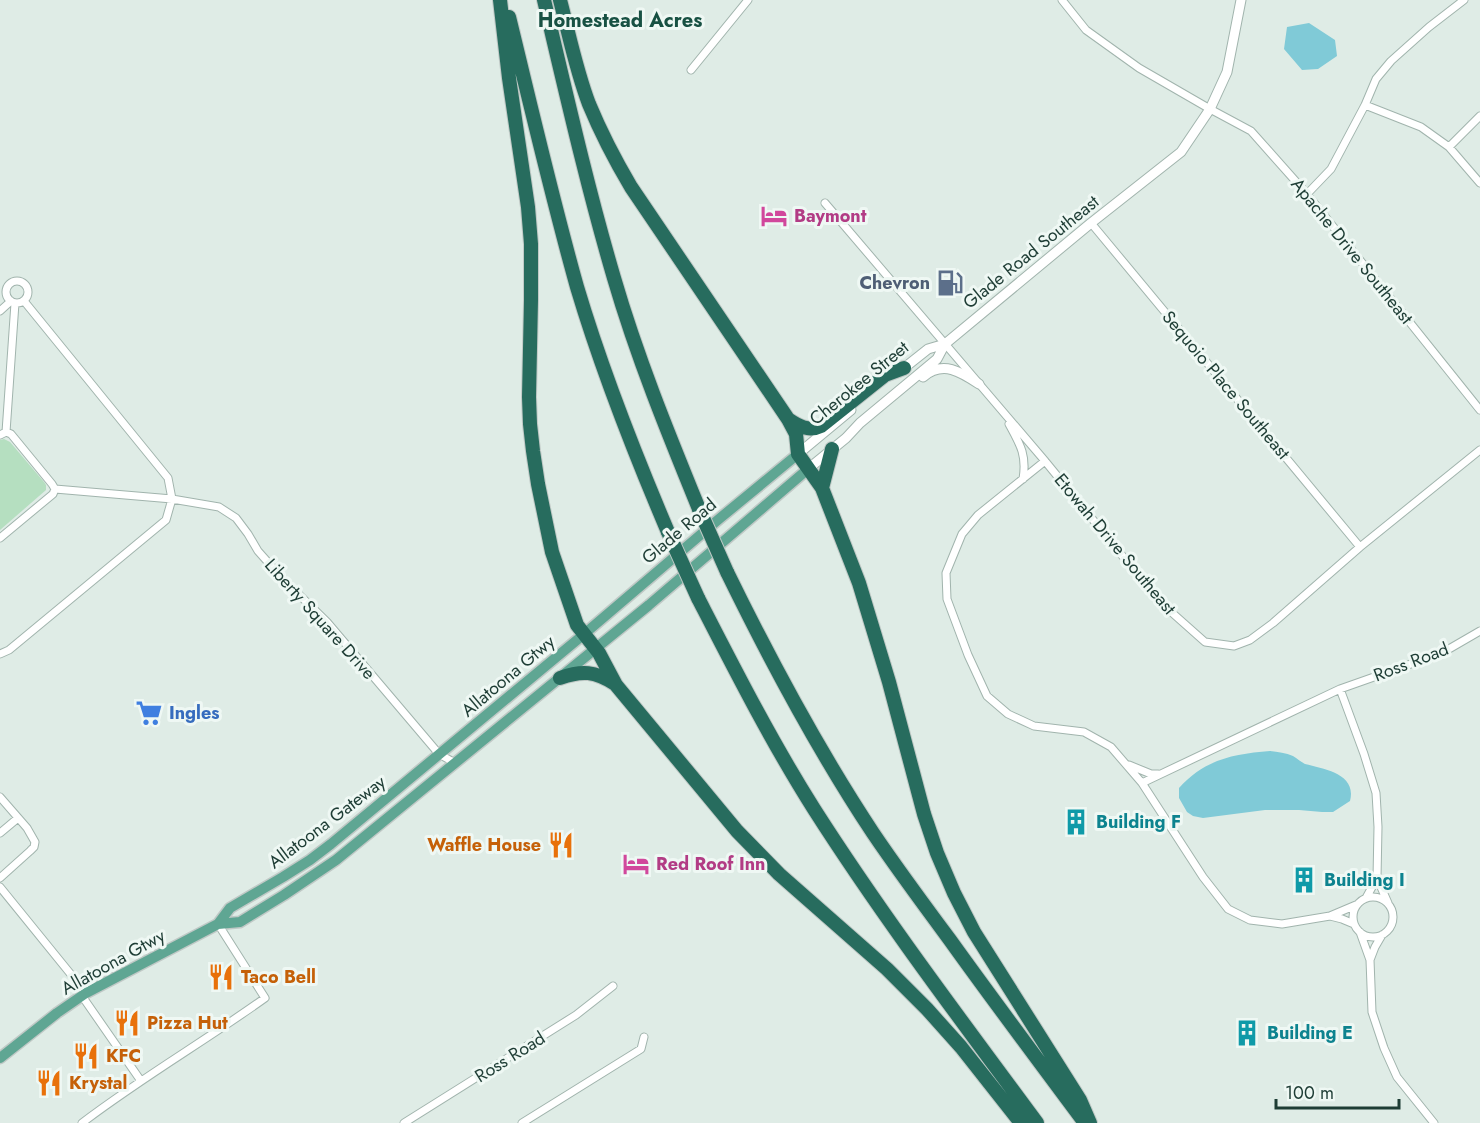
<svg xmlns="http://www.w3.org/2000/svg" width="1480" height="1123" viewBox="0 0 1480 1123" font-family="Jost,sans-serif">
  <style>
    .green { fill: #b5dfc0 }
    .water { fill: #80cad7 }
    .lines { fill: none; stroke-linecap: round; stroke-linejoin: round }
    .minor-casing { stroke: #a1b4ad; stroke-width: 9 }
    .tertiary-casing { stroke: #a1b4ad; stroke-width: 11 }
    .primary-casing { stroke: #c0c9c6; stroke-width: 13 }
    .motorway-casing { stroke: #c0c9c6; stroke-width: 16 }
    .minor { stroke: #fff; stroke-width: 7 }
    .tertiary { stroke: #fff; stroke-width: 9 }
    .primary { stroke: #5fa693; stroke-width: 10 }
    .motorway { stroke: #276c5e; stroke-width: 14 }
    .motorway-bridge-casing { stroke: #c0c9c6; stroke-width: 16; stroke-linecap: butt }
    .motorway-bridge { stroke: #276c5e; stroke-width: 14 }
    .labels { text-anchor: middle; stroke-width: 6; stroke-linejoin: round; paint-order: stroke }
    .hotel-label { font-size: 18px; font-weight: bold; fill: #b23c85; stroke: #eff8f4; text-anchor: start }
    .street-label { font-size: 18px; fill: #1e3d35; stroke: #eff8f4 }
    .service-label { font-size: 18px; font-weight: bold; fill: #4e5e75; stroke: #eff8f4; text-anchor: end }
    .shop-label { font-size: 18px; font-weight: bold; fill: #366cbe; stroke: #eff8f4; text-anchor: start }
    .culture-label { font-size: 18px; font-weight: bold; fill: #0d838f; stroke: #eff8f4; text-anchor: start }
    .food-label { font-size: 18px; font-weight: bold; fill: #c56008; stroke: #eff8f4; text-anchor: start }
    .neighbourhood-label { font-size: 20px; font-weight: bold; fill: #185143; stroke: #eff8f4 }
  </style>
  <rect width="100%" height="100%" fill="#dfece6"/>
  <!-- green -->
  <path class="green" d="M4,439L10,442L44,482L46,485V490L0,530V440Z"/>
  <!-- water -->
  <path class="water" d="M1309,23L1335,40L1337,56L1318,69L1302,70L1284,49L1287,27Z
    M1270,751C1278,752 1286,753 1293,756C1298,759 1301,762 1305,764C1325,769 1357,774 1350,801L1333,812H1322L1299,810H1265L1203,818L1193,816L1187,812L1179,798V788C1205,759 1234,754 1270,751Z"/>
  <g class="lines">
    <!-- minor casing -->
    <g class="minor-casing">
      <path id="minor" d="M1062,0L1086,30L1139,68L1210,109L1251,131L1307,194L1480,410
        M691,70L748,0
        M1365,105L1376,79L1391,61L1429,27L1464,0
        M1449,147L1480,116
        M1307,194L1331,169L1365,105L1421,127L1449,147L1480,183
        M825,203L1045,461L1160,602L1205,642L1234,646L1250,640L1273,623L1360,547L1480,450
        M1091,223L1360,547
        M6 292a11 11 0 1 1 22 0a11 11 0 1 1-22 0Z
        M0,311L11,301
        M1009,424C1020,444 1027,455 1023,479
        M6,432L15,303
        M0,435L6,432L11,434L52,484L55,489L53,494L0,538
        M1045,461L978,515L962,534L946,573L947,599L968,655L987,696L1008,714L1034,726L1084,732L1111,747L1142,783L1203,877L1228,909L1250,920L1282,924L1330,916L1356,905
        M55,489L172,499L219,507L236,518L248,534L258,551L282,578L327,622L439,754L455,763
        M0,654L9,650L166,520L172,499L168,478L24,301
        M1340,689L1364,754L1376,793L1378,827L1377,878L1388,903
        M1129,765L1151,774H1158
        M1142,783L1340,689L1442,653L1480,631
        M0,797L27,828L35,842L34,847L30,851L0,878
        M0,833L18,818
        M0,887L86,993
        M1353 917a20 20 0 1 1 40 0a20 20 0 1 1-40 0Z
        M1366,898L1377,878
        M1330,916L1342,919L1354,924
        M1360,932L1370,960
        M1382,935L1375,947L1370,960L1372,1012L1384,1048L1397,1077L1434,1123
        M82,996L141,1081
        M82,1123C141,1078 205,1041 265,998L218,924
        M404,1123L576,1015L613,986
        M522,1123L641,1049L644,1037"/>
    </g>
    <!-- tertiary casing -->
    <g class="tertiary-casing">
      <path id="tertiary" d="M899,372L928,349L945,344
        M923,377C943,360 961,372 979,384
        M798,454L851,410
        M808,469L846,438L860,423L937,359L945,344L1091,223L1181,152L1210,109L1227,72L1241,0"/>
    </g>
    <!-- primary casing -->
    <g class="primary-casing">
      <path id="primary" d="M218,924L230,908L283,877L310,860L331,844L583,635L719,519L798,454
        M0,1058L57,1013L86,993L218,924L240,922L284,895L336,860L649,605L808,469"/>
    </g>
    <!-- motorway casing -->
    <g class="motorway-casing">
      <path id="motorway" d="M500,0L509,78L528,207L531,244V300L529,397L530,424L533,451L538,484L552,552L577,625L599,653L616,685L737,831L779,874L887,969L927,1009L961,1047L1021,1123
        M544,0C566,93 587,186 614,278C637,357 668,433 699,509
        M560,0C569,34 576,70 589,104C601,133 615,160 631,187L788,419L796,434L798,454L822,488L859,583L889,682L924,814L937,853L954,893L974,932L1080,1100L1090,1123
        M509,17C531,107 552,198 577,287C602,371 634,452 668,532
        M788,419C798,426 809,432 821,426L885,375L904,368
        M822,488L832,449
        M727,572C771,662 818,750 873,833C898,870 924,905 950,940C993,1000 1038,1060 1082,1119
        M698,598C735,670 771,741 814,809C883,917 961,1020 1037,1123
        M560,678C582,670 595,671 615,684"/>
    </g>
    <!-- minor -->
    <use href="#minor" class="minor"/>
    <!-- tertiary -->
    <use href="#tertiary" class="tertiary"/>
    <!-- primary -->
    <use href="#primary" class="primary"/>
    <!-- motorway -->
    <use href="#motorway" class="motorway"/>
    <!-- motorway-bridge casing -->
    <g class="motorway-bridge-casing">
      <path id="motorway-bridge" d="M699,509L727,572
        M668,532L698,598"/>
    </g>
    <!-- motorway-bridge -->
    <use href="#motorway-bridge" class="motorway-bridge"/>
  </g>
  <!-- icons -->
  <defs>
    <g id="hotel-bare" transform="scale(2.07)"><path d="M-6-4.5h1.5V1H6V5H4.5V3h-9V5H-6ZM-4 0a1.8 1.8 0 1 1 3.6 0ZM.5 0V-2.5h3Q6-2.5 6 0Z" fill="#d1479c" stroke="#eff8f4" stroke-width="2.5" paint-order="stroke"/></g>
    <g id="fuel-bare" transform="scale(2.07)"><path d="M-5.5-6h7V0h2V4h1.3V-2.5L3-4.5l.8-.8L6-3V5H2.5V1h-1V6h-7ZM-4.2-4.7v3.2H.2V-4.7Z" fill="#5c6f8a" stroke="#eff8f4" stroke-width="2.5" paint-order="stroke"/></g>
    <g id="supermarket-bare" transform="scale(2.07)"><path d="M-6-5.5h2.5l.6 2H6L4.5 2H-2.5L-4.4-4H-6ZM-1.5 3.2a1.3 1.3 0 1 0 .1 0ZM3 3.2a1.3 1.3 0 1 0 .1 0Z" fill="#3f7fe0" stroke="#eff8f4" stroke-width="2.5" paint-order="stroke"/></g>
    <g id="building-bare" transform="scale(2.07)"><path d="M-4-6H4V6H1V3H-1V6H-4ZM-2.5-4.3h1.7v1.8h-1.7ZM.8-4.3h1.7v1.8H.8ZM-2.5-1h1.7V.8h-1.7ZM.8-1h1.7V.8H.8Z" fill="#0f9aa8" stroke="#eff8f4" stroke-width="2.5" paint-order="stroke"/></g>
    <g id="restaurant-bare" transform="scale(2.07)"><path d="M-5-6h1v4h1v-4h1v4h1v-4h1v5L-1.5 .5V6h-2V.5L-5-1ZM5-6V6H3V1.5H1.5Q1.5-4 5-6Z" fill="#e8710a" stroke="#eff8f4" stroke-width="2.5" paint-order="stroke"/></g>
  </defs>
  <g fill-rule="evenodd">
    <use href="#hotel-bare" x="774" y="216"/>
    <use href="#fuel-bare" x="950" y="283"/>
    <use href="#supermarket-bare" x="149" y="713"/>
    <use href="#building-bare" x="1076" y="822"/>
    <use href="#restaurant-bare" x="561" y="845"/>
    <use href="#hotel-bare" x="636" y="864"/>
    <use href="#building-bare" x="1304" y="880"/>
    <use href="#restaurant-bare" x="221" y="977"/>
    <use href="#restaurant-bare" x="127" y="1023"/>
    <use href="#building-bare" x="1247" y="1033"/>
    <use href="#restaurant-bare" x="86" y="1056"/>
    <use href="#restaurant-bare" x="49" y="1083"/>
  </g>
  <g class="labels">
    <!-- hotel labels -->
    <g class="hotel-label">
      <text x="794" y="222">Baymont</text>
      <text x="656" y="870">Red Roof Inn</text>
    </g>
    <!-- street labels -->
    <g class="street-label">
      <text transform="translate(1352 251) rotate(51)" y="6">Apache Drive Southeast</text>
      <text transform="translate(1031 252) rotate(-39)" y="6">Glade Road Southeast</text>
      <text transform="translate(859 383) rotate(-39)" y="6">Cherokee Street</text>
      <text transform="translate(1226 385) rotate(50)" y="6">Sequoio Place Southeast</text>
      <text transform="translate(679 531) rotate(-40)" y="6">Glade Road</text>
      <text transform="translate(1115 544) rotate(50)" y="6">Etowah Drive Southeast</text>
      <text transform="translate(320 619) rotate(48)" y="6">Liberty Square Drive</text>
      <text transform="translate(1411 662) rotate(-21)" y="6">Ross Road</text>
      <text transform="translate(508 676) rotate(-40)" y="6">Allatoona Gtwy</text>
      <text transform="translate(327 822) rotate(-37)" y="6">Allatoona Gateway</text>
      <text transform="translate(113 962) rotate(-29)" y="6">Allatoona Gtwy</text>
      <text transform="translate(510 1057) rotate(-32)" y="6">Ross Road</text>
    </g>
    <!-- service labels -->
    <g class="service-label">
      <text x="930" y="289">Chevron</text>
    </g>
    <!-- shop labels -->
    <g class="shop-label">
      <text x="169" y="719">Ingles</text>
    </g>
    <!-- culture labels -->
    <g class="culture-label">
      <text x="1096" y="828">Building F</text>
      <text x="1324" y="886">Building I</text>
      <text x="1267" y="1039">Building E</text>
    </g>
    <!-- food labels -->
    <g class="food-label">
      <text x="541" y="851" text-anchor="end">Waffle House</text>
      <text x="241" y="983">Taco Bell</text>
      <text x="147" y="1029">Pizza Hut</text>
      <text x="106" y="1062">KFC</text>
      <text x="69" y="1089">Krystal</text>
    </g>
    <!-- neighbourhood labels -->
    <g class="neighbourhood-label">
      <text x="620" y="27">Homestead Acres</text>
    </g>
  </g>
  <!-- scale -->
  <path d="M1276 1099v9h123v-9" fill="none" stroke="#1e3d35" stroke-width="3"/>
  <text x="1285" y="1099" font-size="18" fill="#1e3d35" stroke="#eff8f4" stroke-width="4.5" paint-order="stroke">100 m</text>
</svg>
